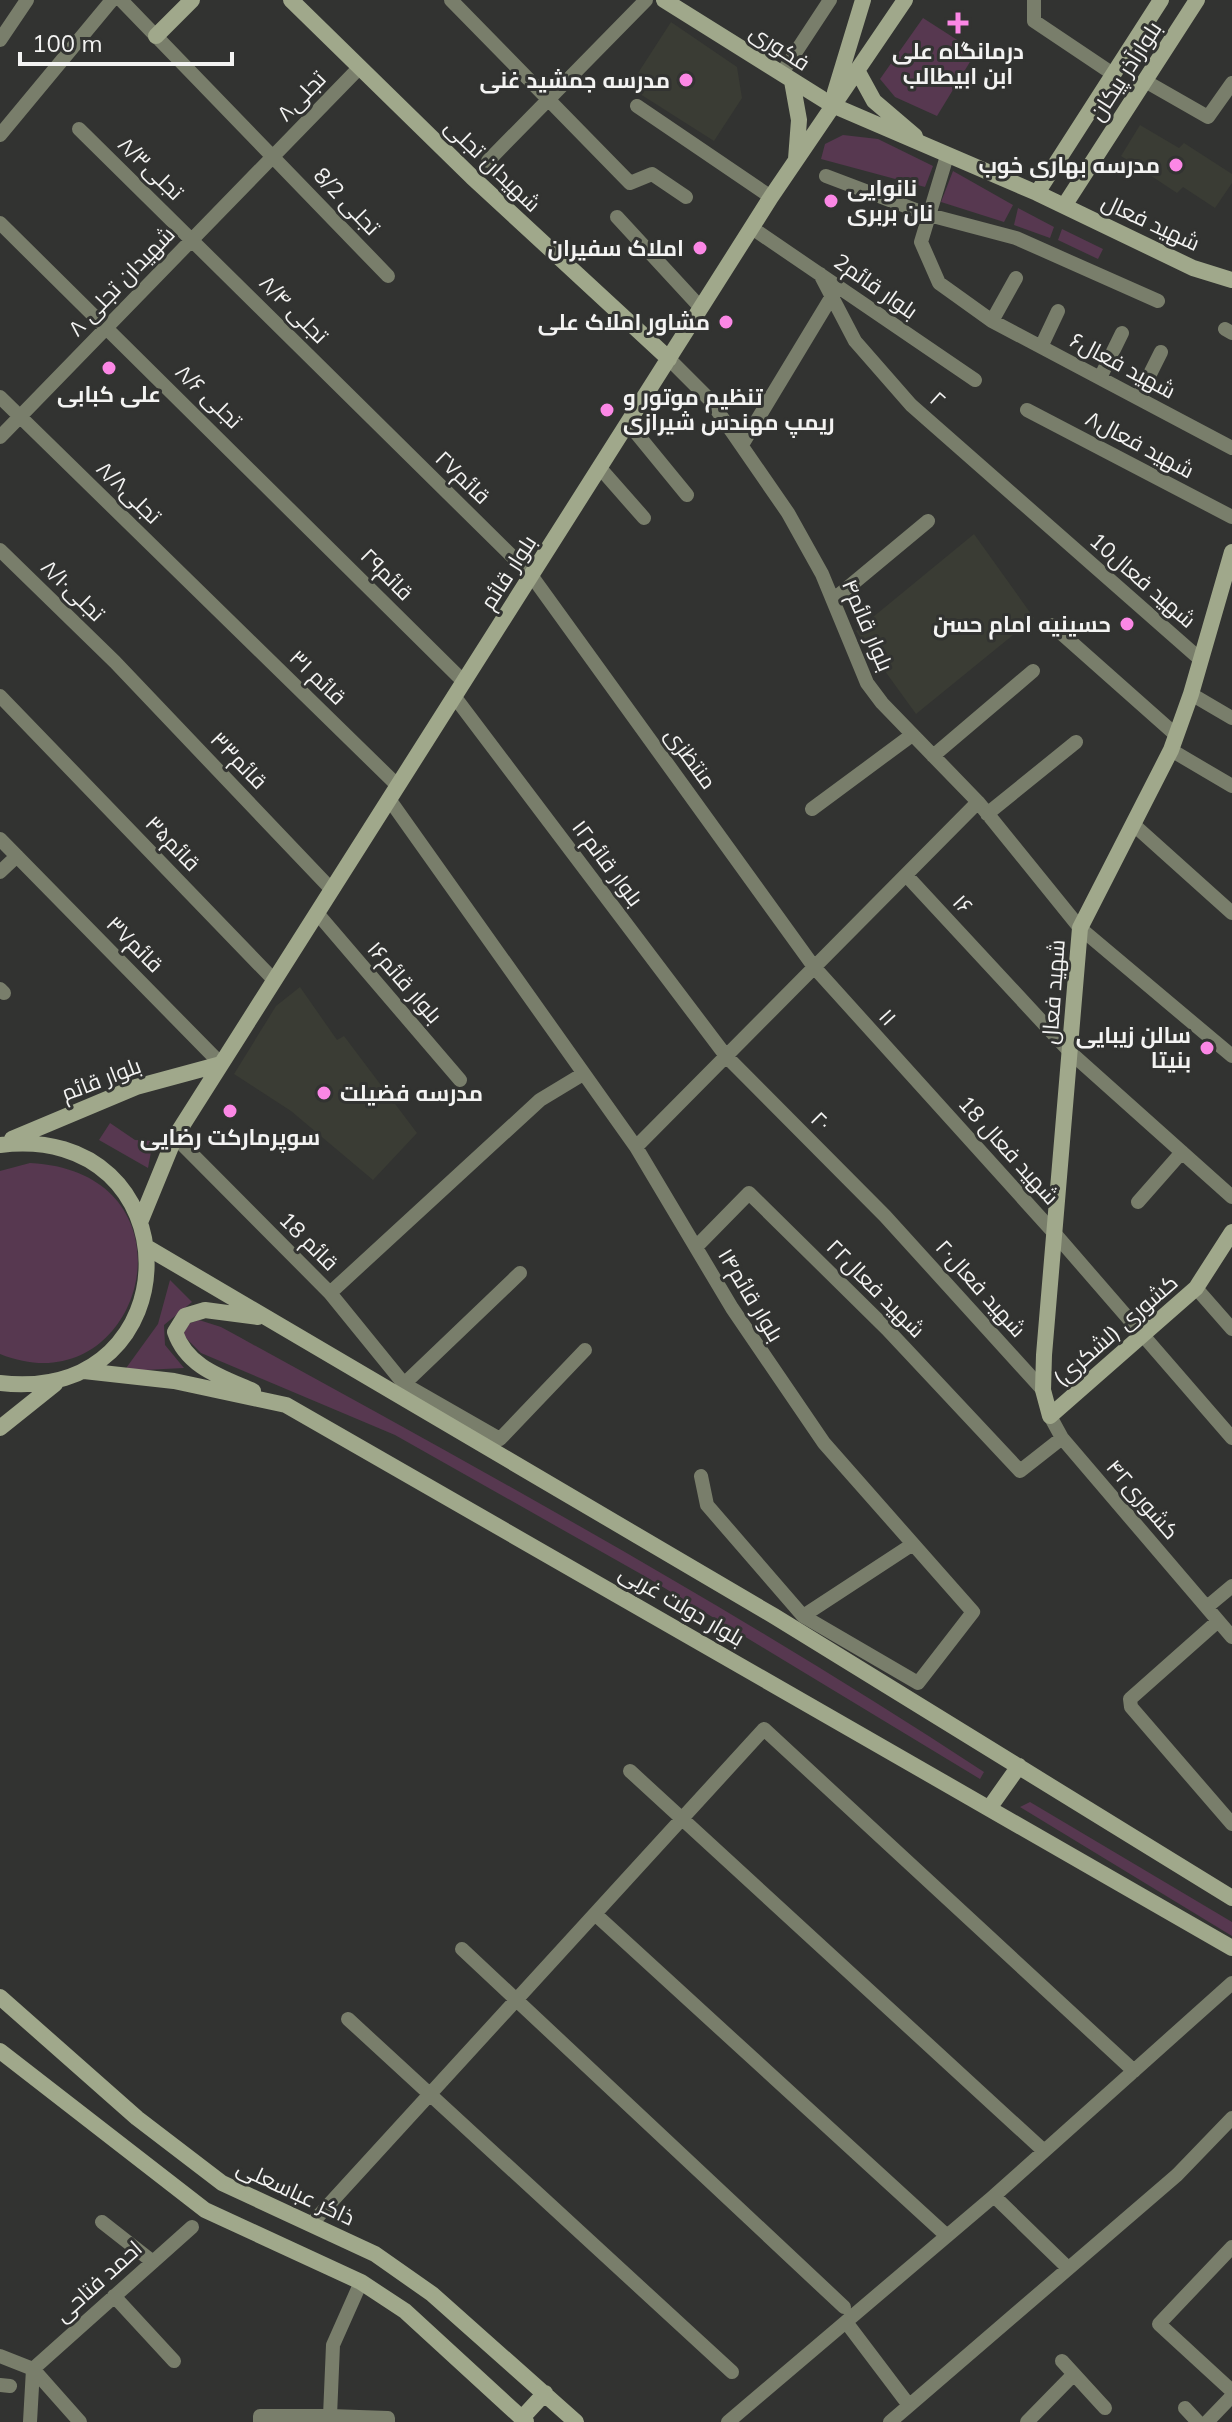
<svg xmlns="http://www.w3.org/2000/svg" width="1232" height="2422" viewBox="0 0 1232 2422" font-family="Mulish,Cairo,sans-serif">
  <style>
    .built { fill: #3a3c34 }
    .green { fill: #573850 }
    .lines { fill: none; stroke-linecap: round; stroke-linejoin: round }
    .street { stroke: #797e6b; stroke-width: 14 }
    .secondary { stroke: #a0a88b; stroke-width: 16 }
    .poi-dot { fill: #fb87e5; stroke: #323331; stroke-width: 3 }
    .labels { text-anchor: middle; stroke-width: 6; stroke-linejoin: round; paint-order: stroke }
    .street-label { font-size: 22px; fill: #f3f3f2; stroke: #323331 }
    .poi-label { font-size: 22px; font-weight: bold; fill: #f3f3f2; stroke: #323331; text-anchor: end }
  </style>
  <rect width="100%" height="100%" fill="#323331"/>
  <!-- built -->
  <path class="built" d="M671,22L737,67L742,98L714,141L629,87Z
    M1140,125L1179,148L1184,143L1232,174V183L1215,208L1183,187L1177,193L1121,156Z
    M974,534L1034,618L916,714L856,631Z
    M300,987L337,1040L344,1036L417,1133L373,1180L291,1111L234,1074L276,1006Z"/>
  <!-- green -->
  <path class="green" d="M923,18L976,52L937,116L895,97L880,79Z
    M843,135L878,139L933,166L925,187L821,159L825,144Z
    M953,171L1013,205L1004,222L941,202Z
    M1018,208L1054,227L1050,238L1014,225Z
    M1062,229L1103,249L1098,259L1058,240Z
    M110,1123L135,1140L153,1141L148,1168L99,1140Z
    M30,1163C207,1172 144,1412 0,1354V1171Z
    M170,1280L192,1302L164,1325L165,1345L184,1368L124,1371L158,1324Z
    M199,1320L221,1327C480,1469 738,1610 984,1772L980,1779L648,1578L395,1435L201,1353L183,1335L188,1324Z
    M1030,1802L1232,1922V1936L1020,1807Z"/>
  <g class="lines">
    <!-- street -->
    <path class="street" d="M121,0L388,276
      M451,0L630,183L652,174L686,197
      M1034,0V21L1113,74
      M0,40L27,0
      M782,73L830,0
      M1145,81L1208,117L1232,83
      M637,106L771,197
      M79,129L531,575L814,967L1056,1235L1232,1438
      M0,135L112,0
      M947,156L921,242L939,283L992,321L1232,448
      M488,161L646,0
      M826,176L929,215L1016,238L1158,301
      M617,217L701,308
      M0,223L464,682
      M752,228L975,380
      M820,274L855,341L911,405L1201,660
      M992,321L1016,278
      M1225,329L1232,333
      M1041,347L1058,311
      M669,359L710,400L788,513L822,574L867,683L882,703L978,802L1080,928L1232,1056
      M1100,378L1122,333
      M0,397L398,786
      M1138,398L1161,352
      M1027,410L1232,517
      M628,423L687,495
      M0,437L360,67
      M742,445L832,296
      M600,468L644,518
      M0,550L115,662L332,890
      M833,600L928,521
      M1052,625L1176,735
      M1191,694L1232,718
      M0,696L274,980
      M454,696L726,1056L885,1216L1043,1390
      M1171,750L1232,786
      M933,756L1033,671
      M389,799L636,1147L732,1308L824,1443L973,1612L918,1683L803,1616
      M812,809L912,735
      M987,814L1076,742
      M1134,825L1232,913
      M0,839L221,1064
      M0,872L17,856
      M906,875L1071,1053L1232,1197
      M317,913L460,1080
      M0,989L4,993
      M175,1137L330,1293L404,1384L500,1439L585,1350
      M636,1147L978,802
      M1138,1202L1182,1152
      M697,1246L749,1193L887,1329L1020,1471L1062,1438
      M1196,1288L1232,1329
      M330,1293L540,1100L583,1074
      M404,1384L520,1273
      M1050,1416L1062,1438L1232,1637
      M701,1476L707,1505L803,1616L913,1544
      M1207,1607L1232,1586
      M1218,1621L1130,1699L1131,1707L1232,1824
      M630,1771L1044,2151
      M595,1914L947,2236
      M462,1949L844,2307
      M348,2019L732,2372
      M994,2196L1068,2268
      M102,2222L153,2262
      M312,2223L764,1729L1134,2071
      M1232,2247L1159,2324L1232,2391
      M114,2296L174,2361
      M846,2322L908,2404
      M0,2356L33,2369L80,2422
      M1062,2361L1105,2408
      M33,2369L192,2227
      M0,2385L10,2386
      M1185,2408L1198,2422
      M330,2416L388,2418V2422
      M30,2422L33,2369
      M260,2422V2416H330L333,2345L361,2282
      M728,2422L994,2196L1232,1983
      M890,2422L1177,2175L1232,2118
      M1027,2422L1074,2374
      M1207,2422L1232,2396"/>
    <!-- secondary -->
    <path class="secondary" d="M291,0L472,177L669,359
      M664,0L832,105L1037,193L1193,268L1232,280
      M156,36L192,0
      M857,70L874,101L915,136
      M792,81L799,120L796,159
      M835,92L863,0
      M1037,193L1161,0
      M1064,206L1197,0
      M1232,552L1191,694L1171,750L1080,928L1044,1355L1043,1390L1050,1416L1196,1288L1232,1232
      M12,1139L136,1087L221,1064
      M0,1145C194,1121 197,1405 0,1383
      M141,1220L175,1137L771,197L905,0
      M148,1248L774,1616L1232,1898
      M84,1371L174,1381L286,1405L1232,1948
      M253,1391C221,1377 187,1367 175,1332L185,1316L205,1310L258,1317
      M0,1428L55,1384
      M990,1807L1019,1766
      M0,1997L137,2118L222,2183L375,2254L432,2294L576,2422
      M0,2051L205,2210L361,2282L405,2311L526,2422
      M522,2418L545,2393"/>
  </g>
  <!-- markers -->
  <g class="poi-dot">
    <path d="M954 11h8v8h8v8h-8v8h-8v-8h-8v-8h8z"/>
    <circle cx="686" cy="80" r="8"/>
    <circle cx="1176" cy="165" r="8"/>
    <circle cx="831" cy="201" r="8"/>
    <circle cx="700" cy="248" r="8"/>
    <circle cx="726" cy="322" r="8"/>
    <circle cx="109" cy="368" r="8"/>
    <circle cx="607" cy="410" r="8"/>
    <circle cx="1127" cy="624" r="8"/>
    <circle cx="1207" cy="1048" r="8"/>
    <circle cx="324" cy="1093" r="8"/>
    <circle cx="230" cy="1111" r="8"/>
  </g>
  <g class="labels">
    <!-- street labels -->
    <g class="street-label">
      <text transform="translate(780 47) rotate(33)" y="8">فکوری</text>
      <text transform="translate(1125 71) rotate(-57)" y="8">بلوارآذر پیکان</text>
      <text transform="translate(301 96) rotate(-46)" y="8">تجلی۸</text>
      <text transform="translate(493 165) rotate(44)" y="8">شهیدان تجلی</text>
      <text transform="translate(151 168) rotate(44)" y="8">تجلی۸/۳</text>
      <text transform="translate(347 201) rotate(46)" y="8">8/2 تجلی</text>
      <text transform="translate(1151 222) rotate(25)" y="8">شهید فعال</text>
      <text transform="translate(121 281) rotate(-46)" y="8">شهیدان تجلی ۸</text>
      <text transform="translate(876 286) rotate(35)" y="8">2بلوار قائم</text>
      <text transform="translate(294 309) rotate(45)" y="8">۸/۴ تجلی</text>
      <text transform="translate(1123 365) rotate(28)" y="8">شهید فعال۶</text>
      <text transform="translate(209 396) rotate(44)" y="8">تجلی ۸/۶</text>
      <text transform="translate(938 399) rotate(42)" y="8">۲</text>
      <text transform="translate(1140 444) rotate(28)" y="8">شهید فعال۸</text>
      <text transform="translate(463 477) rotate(44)" y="8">قائم۲۷</text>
      <text transform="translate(129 492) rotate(44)" y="8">تجلی۸/۸</text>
      <text transform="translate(508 572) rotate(-57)" y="8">بلوار قائم</text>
      <text transform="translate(387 574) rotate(45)" y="8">قائم۲۹</text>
      <text transform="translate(1143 580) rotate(41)" y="8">10شهید فعال</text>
      <text transform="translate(73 590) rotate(44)" y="8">تجلی۸/۱۰</text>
      <text transform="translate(868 625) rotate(67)" y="8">بلوار قائم۴</text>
      <text transform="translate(318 677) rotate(44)" y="8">قائم ۳۱</text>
      <text transform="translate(691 758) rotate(54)" y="8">منتظزی</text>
      <text transform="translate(239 760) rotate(46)" y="8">قائم۳۳</text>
      <text transform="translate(173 843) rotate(46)" y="8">قائم۳۵</text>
      <text transform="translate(608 863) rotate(53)" y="8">بلوار قائم۱۲</text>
      <text transform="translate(963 904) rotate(47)" y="8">۱۶</text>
      <text transform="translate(135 944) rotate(45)" y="8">قائم۳۷</text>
      <text transform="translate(405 982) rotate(49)" y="8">بلوار قائم۱۶</text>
      <text transform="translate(1053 992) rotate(-86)" y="8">شهید فعال</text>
      <text transform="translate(888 1017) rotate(48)" y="8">۱۱</text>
      <text transform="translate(101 1079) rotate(-21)" y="8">بلوار قائم</text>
      <text transform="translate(821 1121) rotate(45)" y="8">۲۰</text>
      <text transform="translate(1009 1150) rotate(48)" y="8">18 شهید فعال</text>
      <text transform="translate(309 1241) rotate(45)" y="8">18 قائم</text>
      <text transform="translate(876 1288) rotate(45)" y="8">شهید فعال۲۲</text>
      <text transform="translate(981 1288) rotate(48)" y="8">شهید فعال۲۰</text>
      <text transform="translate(751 1295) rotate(59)" y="8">بلوار قائم۱۴</text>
      <text transform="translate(1115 1330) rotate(-41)" y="8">کشوری (لشکری)</text>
      <text transform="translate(1143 1499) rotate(49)" y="8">کشوری۴۲</text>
      <text transform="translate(682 1605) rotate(30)" y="8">بلوار دولت غربی</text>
      <text transform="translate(296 2192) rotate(25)" y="8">ذاکر عباسعلی</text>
      <text transform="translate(98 2281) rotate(-42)" y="8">احمد فتاحی</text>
    </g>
    <!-- poi labels -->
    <g class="poi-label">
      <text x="958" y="59" text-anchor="middle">درمانگاه علی<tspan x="958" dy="25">ابن ابیطالب</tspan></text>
      <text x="670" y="88">مدرسه جمشید غنی</text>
      <text x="1160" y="173">مدرسه بهاری خوب</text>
      <text x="847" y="196" text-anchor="start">نانوایی<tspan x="847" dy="25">نان بربری</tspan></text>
      <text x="684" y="256">املاک سفیران</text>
      <text x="710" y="330">مشاور املاک علی</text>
      <text x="109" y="402" text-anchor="middle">علی کبابی</text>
      <text x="623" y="405" text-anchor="start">تنظیم موتور و<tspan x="623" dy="25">ریمپ مهندس شیرازی</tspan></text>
      <text x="1111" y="632">حسینیه امام حسن</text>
      <text x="1191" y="1043">سالن زیبایی<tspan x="1191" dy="25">بنیتا</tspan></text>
      <text x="340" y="1101" text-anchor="start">مدرسه فضیلت</text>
      <text x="230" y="1145" text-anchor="middle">سوپرمارکت رضایی</text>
    </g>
  </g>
  <!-- scale -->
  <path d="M20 52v12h212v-12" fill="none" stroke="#f3f3f2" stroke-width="4"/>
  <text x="32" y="52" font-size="24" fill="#f3f3f2" stroke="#323331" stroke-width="6" paint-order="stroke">100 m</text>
</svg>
